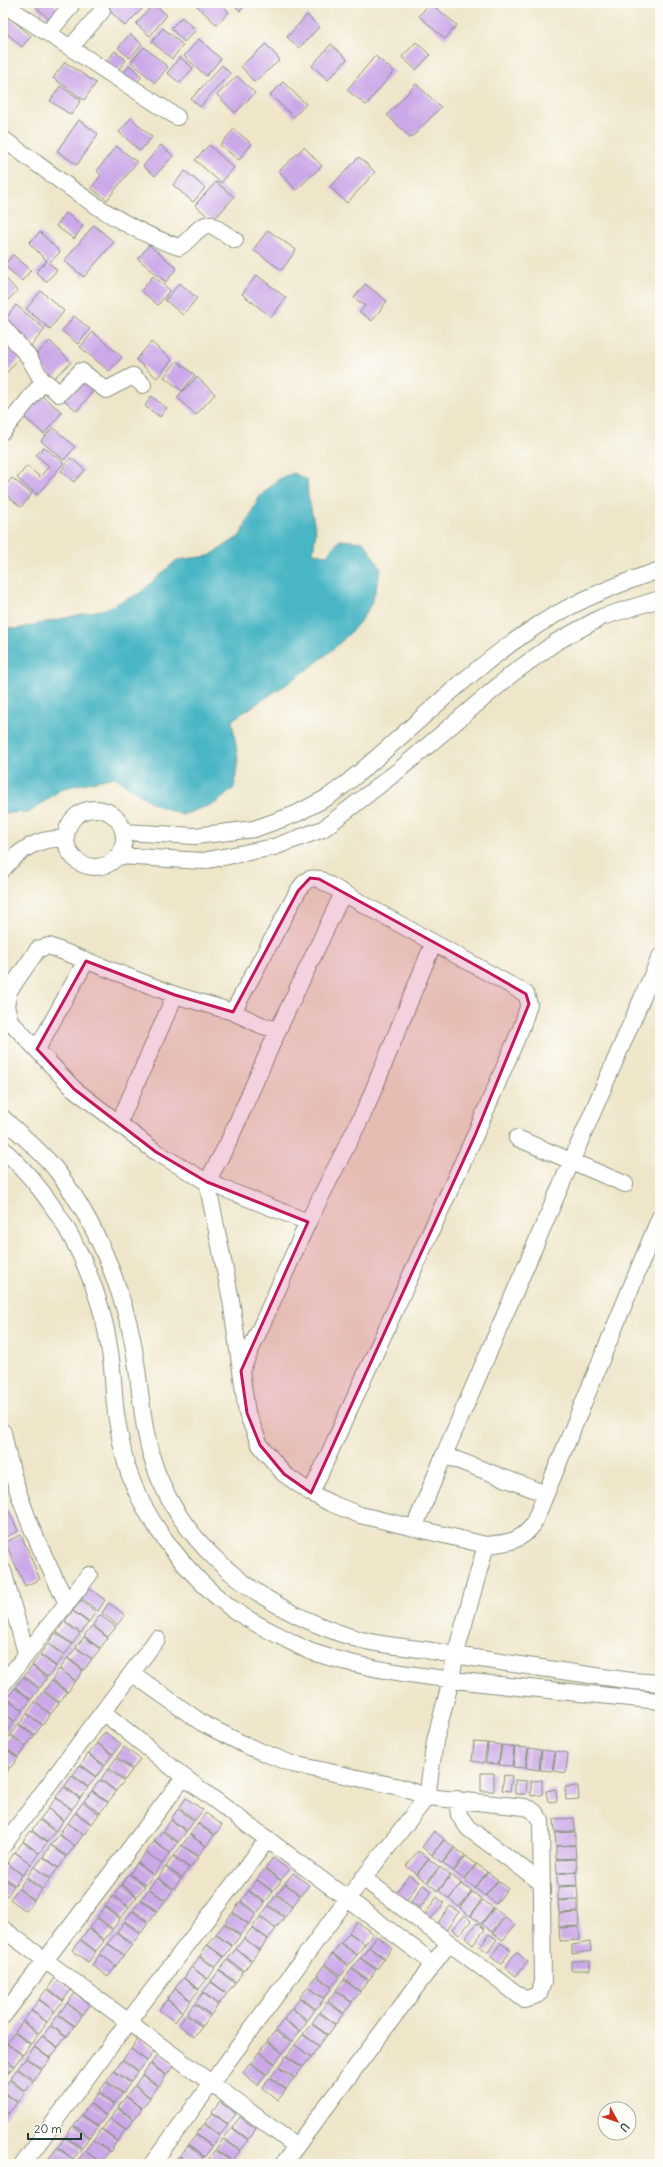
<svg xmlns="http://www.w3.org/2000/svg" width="663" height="2167" viewBox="0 0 663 2167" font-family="Delius,sans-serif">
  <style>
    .water { fill: #4ab6c5; stroke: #347a7c }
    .building { fill: #cba8e8 }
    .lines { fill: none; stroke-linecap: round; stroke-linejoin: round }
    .street-casing { stroke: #87927f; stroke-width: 18 }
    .street { stroke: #fff; stroke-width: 16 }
    .marked { fill: #c2185b; fill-opacity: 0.2; stroke: #c2185b; stroke-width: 3; stroke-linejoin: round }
  </style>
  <rect width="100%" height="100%" fill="#fdfcf7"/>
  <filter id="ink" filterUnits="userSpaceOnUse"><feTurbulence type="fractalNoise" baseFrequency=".025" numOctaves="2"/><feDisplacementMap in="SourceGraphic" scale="8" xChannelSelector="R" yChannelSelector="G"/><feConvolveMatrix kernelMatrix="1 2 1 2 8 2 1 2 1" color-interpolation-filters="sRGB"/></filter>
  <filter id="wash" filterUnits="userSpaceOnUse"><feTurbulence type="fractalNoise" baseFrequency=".012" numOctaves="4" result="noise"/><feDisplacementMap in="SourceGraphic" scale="16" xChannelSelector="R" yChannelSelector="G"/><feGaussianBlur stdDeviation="0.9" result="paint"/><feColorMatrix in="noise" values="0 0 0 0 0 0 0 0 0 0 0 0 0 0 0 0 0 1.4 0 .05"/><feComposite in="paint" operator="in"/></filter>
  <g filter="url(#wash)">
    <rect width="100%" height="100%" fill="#efe6ca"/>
    <!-- water -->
    <path class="water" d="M294,473L307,480L308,495L316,532L313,553L327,555L340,540L364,542L381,569C378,579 376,591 372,601C353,647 273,692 232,720L238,759L234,788L216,803L182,815L154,804L115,777L63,788L30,812L3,813V627L16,629L105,609L140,593L177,560L209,556L240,536L259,497L280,478Z"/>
    <g id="blocks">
      <!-- building -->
      <path class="building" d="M39,3H53L59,9L50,20L36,7Z
        M110,3H144L146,5L125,26L106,7Z
        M198,3H220L229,12L217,25L196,5Z
        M232,3H248L240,11Z
        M430,3L457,25L445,39L419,16Z
        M153,4L167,15L150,36L136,24Z
        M307,15L319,27L299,48L287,37Z
        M9,17L31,36L22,47L3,30V24Z
        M182,17L196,30L184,42L171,28Z
        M163,28L183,45L172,59L152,42Z
        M130,34L142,44L130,58L118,48Z
        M199,39L221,59L206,76L184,56Z
        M416,42L430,55L416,70L402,57Z
        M266,44L280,60L254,82L241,66Z
        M331,44L347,59L328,80L312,66Z
        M144,47L168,67L155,83L131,62Z
        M115,51L126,60L118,70L107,61Z
        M375,56L394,71L366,105L347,90Z
        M180,57L193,68L180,83L167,73Z
        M65,62L96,83L84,100L53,78Z
        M130,65L142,77L134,85L122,74Z
        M222,65L230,73L200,107L191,99Z
        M237,76L255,93L235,113L217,95Z
        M283,82L306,104L294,117L270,95Z
        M416,84L441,107L411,138L387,115Z
        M60,86L81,100L71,115L50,101Z
        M131,118L152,137L140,151L119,132Z
        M79,120L98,134L77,165L57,151Z
        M234,129L252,144L239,160L220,145Z
        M161,145L173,156L155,176L143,166Z
        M209,145L234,168L221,183L195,160Z
        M116,146L137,162L107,200L91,188L101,175L97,171Z
        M304,147L322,166L296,190L279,171Z
        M359,157L375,172L347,203L330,187Z
        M185,171L205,188L193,202L173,185Z
        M216,182L234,197L213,221L195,205Z
        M66,213L83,226L74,239L56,226Z
        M94,225L114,242L84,277L64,261Z
        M268,230L296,250L282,270L253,250Z
        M40,232L60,252L49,263L57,270L46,282L36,272L47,261L29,243Z
        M149,245L177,268L166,282L138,259Z
        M13,255L31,270L22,281L4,265Z
        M3,275L17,291L6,302L3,299Z
        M257,275L286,298L271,317L242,294Z
        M153,276L170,290L158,305L141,291Z
        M180,283L197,298L183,315L165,300Z
        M365,284L387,301L372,321L360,312L365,306L354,298Z
        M41,291L64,311L50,329L26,309Z
        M16,305L45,329L31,346L3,322Z
        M74,316L90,329L78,344L62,331Z
        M93,332L122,357L109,371L80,347Z
        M3,337L23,354L3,377Z
        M50,341L71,362L54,378L33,358Z
        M151,342L172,360L157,378L136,360Z
        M177,361L195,375L182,391L164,377Z
        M197,377L215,394L196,415L177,397Z
        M81,379L94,390L77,411L64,400Z
        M42,396L62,412L44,434L24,417Z
        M151,396L167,408L160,417L145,406Z
        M53,427L75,447L64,460L41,441Z
        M44,447L64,463L37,495L17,478L27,466L40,477L49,466L36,455Z
        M71,458L85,470L74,482L61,471Z
        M12,478L32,494L21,507L3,492V489Z
        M8,1509L18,1531L6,1537L3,1530V1512Z
        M21,1535L40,1579L25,1586L5,1542Z
        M89,1588L105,1600L98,1611L82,1599Z
        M81,1600L96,1612L89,1622L73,1611Z
        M109,1603L125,1615L117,1625L102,1613Z
        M73,1611L88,1623L81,1633L65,1621Z
        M100,1615L116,1627L108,1637L93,1625Z
        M64,1622L80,1634L72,1644L57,1632Z
        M92,1626L108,1638L100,1648L84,1636Z
        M56,1633L72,1645L64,1655L48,1643Z
        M84,1637L100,1649L92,1659L76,1647Z
        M48,1644L64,1656L56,1666L40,1654Z
        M76,1648L92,1659L84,1670L68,1658Z
        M40,1655L56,1667L48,1677L32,1665Z
        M67,1658L83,1671L76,1681L60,1669Z
        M32,1666L47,1678L40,1688L24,1676Z
        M59,1669L75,1681L68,1692L52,1680Z
        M23,1677L39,1689L31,1699L15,1687Z
        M51,1681L67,1692L59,1702L44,1691Z
        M15,1688L31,1700L23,1710L7,1698Z
        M43,1692L59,1703L51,1714L35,1702Z
        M7,1699L23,1710L15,1721L3,1712V1704Z
        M35,1702L50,1714L43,1725L27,1713Z
        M3,1713L14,1721L7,1732L3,1729Z
        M27,1714L42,1725L35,1735L19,1724Z
        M18,1724L34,1736L26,1746L11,1734Z
        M105,1732L121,1744L113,1754L97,1743Z
        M10,1735L26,1747L18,1757L3,1746Z
        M474,1742L487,1743L484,1763L472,1761Z
        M97,1743L112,1755L105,1765L89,1754Z
        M488,1743L501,1745L498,1764L486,1763Z
        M502,1745L514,1747L512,1766L499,1765Z
        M3,1747L18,1758L10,1768L3,1763Z
        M124,1747L140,1759L133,1769L117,1757Z
        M515,1747L528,1748L525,1768L513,1767Z
        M529,1748L541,1750L539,1770L526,1768Z
        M542,1750L555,1752L552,1771L540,1770Z
        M556,1751L568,1753L566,1773L553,1771Z
        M88,1754L104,1766L97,1776L81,1765Z
        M116,1758L132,1770L125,1780L109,1768Z
        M3,1764L9,1769L3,1778Z
        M80,1765L96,1777L88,1787L73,1775Z
        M108,1769L124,1781L116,1791L101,1779Z
        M481,1773H494V1791H481Z
        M504,1775L512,1776L510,1791L502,1790Z
        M72,1776L88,1788L80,1798L65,1786Z
        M100,1780L116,1792L108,1802L92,1790Z
        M515,1780L527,1781L526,1794H515Z
        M542,1780V1795L531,1796V1781Z
        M578,1786L579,1799L566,1800L565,1787Z
        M64,1787L80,1799L72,1809L56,1797Z
        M556,1789L557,1801L548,1802L546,1791Z
        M92,1791L108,1803L100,1813L84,1801Z
        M56,1798L72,1810L64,1820L48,1808Z
        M186,1798L203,1810L195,1820L179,1808Z
        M83,1802L99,1814L92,1824L76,1812Z
        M48,1809L63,1821L56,1831L40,1819Z
        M178,1809L194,1821L187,1831L171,1819Z
        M75,1813L91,1824L84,1835L68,1823Z
        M206,1813L222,1825L215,1835L198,1823Z
        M574,1818L575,1831L555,1832L554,1819Z
        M39,1820L55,1832L47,1842L32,1830Z
        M171,1820L186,1832L178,1842L163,1830Z
        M67,1823L83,1835L75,1846L59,1834Z
        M198,1824L214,1836L206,1846L190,1834Z
        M31,1831L47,1843L39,1853L23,1841Z
        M162,1831L178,1843L170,1853L154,1841Z
        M434,1831L444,1839L432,1855L422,1847Z
        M575,1832V1845L556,1846L555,1833Z
        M59,1835L75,1846L67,1856L51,1845Z
        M190,1835L206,1846L198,1856L182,1845Z
        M444,1840L454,1847L442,1863L432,1855Z
        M23,1842L39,1853L31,1864L15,1852Z
        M154,1842L170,1853L162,1864L146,1852Z
        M51,1845L66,1857L59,1868L43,1856Z
        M182,1845L198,1858L190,1868L174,1856Z
        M575,1845L576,1858L556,1859V1846Z
        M455,1848L465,1855L453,1871L443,1863Z
        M418,1851L429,1858L417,1874L406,1866Z
        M15,1852L31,1864L23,1875L7,1863Z
        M146,1852L162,1864L154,1875L138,1863Z
        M173,1856L189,1868L182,1878L166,1867Z
        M466,1856L476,1864L464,1879L454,1872Z
        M43,1857L58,1868L51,1878L35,1867Z
        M273,1858L289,1870L281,1880L265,1868Z
        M429,1859L439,1867L427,1882L417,1875Z
        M576,1859L577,1872L557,1873L556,1860Z
        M7,1863L22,1875L15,1885L3,1877V1868Z
        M137,1863L153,1875L146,1885L130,1874Z
        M477,1864L487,1872L475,1888L465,1880Z
        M34,1867L50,1879L43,1889L27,1877Z
        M165,1867L181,1879L174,1889L158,1878Z
        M440,1867L450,1875L438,1891L428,1883Z
        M265,1869L281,1881L273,1891L257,1879Z
        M488,1872L498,1880L485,1896L475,1888Z
        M576,1872L577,1885L557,1886V1874Z
        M293,1873L309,1885L301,1895L285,1883Z
        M129,1874L145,1886L137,1896L122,1884Z
        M409,1875L419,1882L407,1900L396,1893Z
        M451,1875L461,1883L449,1899L439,1891Z
        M3,1878L14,1886L7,1896L3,1894Z
        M26,1878L42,1890L34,1900L19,1888Z
        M157,1878L173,1890L166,1900L149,1888Z
        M257,1880L273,1892L265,1902L249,1890Z
        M498,1881L508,1888L496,1904L486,1896Z
        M285,1884L300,1896L293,1906L277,1894Z
        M461,1884L472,1891L459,1907L449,1899Z
        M121,1885L137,1897L129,1907L114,1895Z
        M423,1885L432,1891L420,1908L411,1902Z
        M577,1886L578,1899L558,1900V1887Z
        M18,1889L34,1901L26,1911L10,1899Z
        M149,1889L165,1901L157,1911L141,1899Z
        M248,1891L265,1903L257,1913L241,1901Z
        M472,1892L482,1899L470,1916L460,1908Z
        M276,1895L292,1907L285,1917L269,1905Z
        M113,1896L129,1908L121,1918L105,1906Z
        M437,1897L444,1903L431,1919L425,1914Z
        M141,1900L157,1912L149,1922L133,1910Z
        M483,1900L493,1908L481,1924L471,1916Z
        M578,1900V1912L559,1913L558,1901Z
        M240,1902L256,1914L249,1924L233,1912Z
        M268,1906L284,1918L276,1928L261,1916Z
        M450,1906L459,1912L446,1930L437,1924Z
        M105,1907L120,1919L113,1929L97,1917Z
        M494,1908L504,1916L492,1932L482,1924Z
        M132,1911L148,1923L141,1933L125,1921Z
        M232,1913L248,1924L240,1935L225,1923Z
        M578,1913L579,1926L559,1927V1914Z
        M465,1915L471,1921L459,1935L452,1929Z
        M260,1917L276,1929L268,1939L252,1927Z
        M505,1917L515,1925L503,1940L493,1933Z
        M97,1918L112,1930L104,1940L89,1928Z
        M124,1922L140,1934L132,1944L117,1932Z
        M357,1922L373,1934L365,1944L349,1932Z
        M477,1923L485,1929L473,1945L465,1938Z
        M224,1924L240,1936L232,1946L216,1934Z
        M579,1927L580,1940L560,1941L559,1928Z
        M252,1928L268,1939L260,1950L244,1938Z
        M88,1929L104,1941L96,1951L81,1939Z
        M116,1933L132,1945L124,1955L108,1943Z
        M349,1933L365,1944L357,1955L341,1943Z
        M489,1934L497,1939L488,1952L480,1947Z
        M216,1935L232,1946L224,1957L208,1945Z
        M377,1936L392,1948L385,1958L369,1947Z
        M244,1938L259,1950L252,1960L236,1949Z
        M80,1940L96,1952L88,1962L72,1950Z
        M3,1942L7,1945L3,1951Z
        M590,1942L591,1951L572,1954V1945Z
        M340,1943L357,1955L349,1965L333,1954Z
        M501,1943L511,1950L501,1964L491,1957Z
        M108,1944L124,1955L116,1966L100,1954Z
        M207,1945L224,1957L216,1967L200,1956Z
        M369,1947L384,1959L377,1969L361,1958Z
        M236,1949L251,1961L244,1971L228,1959Z
        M516,1952L528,1962L516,1976L505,1967Z
        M100,1954L116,1966L108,1977L92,1965Z
        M332,1954L348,1966L341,1976L325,1964Z
        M199,1957L215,1968L208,1979L192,1967Z
        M360,1958L376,1970L369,1980L352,1968Z
        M227,1960L243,1972L236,1982L219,1970Z
        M571,1961H590V1970H571Z
        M324,1965L340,1977L332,1987L317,1975Z
        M191,1967L207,1979L199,1989L184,1978Z
        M352,1969L368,1981L360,1991L344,1979Z
        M219,1971L235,1983L227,1993L211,1981Z
        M316,1976L332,1988L324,1998L308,1986Z
        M55,1978L71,1990L63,2000L48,1988Z
        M183,1978L199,1990L191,2000L175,1988Z
        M344,1980L360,1992L352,2002L336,1990Z
        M211,1982L227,1994L219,2004L203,1992Z
        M308,1987L324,1999L316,2009L300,1997Z
        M47,1989L63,2001L55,2011L39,1999Z
        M175,1989L191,2001L183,2011L167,1999Z
        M336,1991L352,2003L344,2013L328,2001Z
        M75,1993L90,2005L83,2015L67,2003Z
        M203,1993L218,2005L211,2015L195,2003Z
        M300,1998L315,2010L308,2020L292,2008Z
        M39,2000L55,2012L47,2022L31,2010Z
        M167,2000L182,2012L175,2022L159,2010Z
        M327,2002L343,2014L336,2024L320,2012Z
        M67,2003L82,2016L75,2026L59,2014Z
        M194,2004L210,2016L203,2026L187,2014Z
        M291,2009L307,2021L300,2031L284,2019Z
        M31,2011L47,2022L39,2033L23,2021Z
        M319,2013L335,2025L328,2035L312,2023Z
        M58,2015L74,2026L67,2037L51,2025Z
        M186,2015L202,2027L194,2037L179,2025Z
        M283,2020L299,2031L292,2042L276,2030Z
        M22,2022L38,2034L31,2044L15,2032Z
        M311,2024L327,2035L319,2046L303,2034Z
        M50,2026L66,2037L58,2047L43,2036Z
        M275,2031L291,2043L283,2053L267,2041Z
        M14,2033L30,2044L23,2055L7,2043Z
        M303,2035L319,2046L311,2057L295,2045Z
        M42,2036L58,2048L50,2058L34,2046Z
        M139,2038L155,2050L147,2061L131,2049Z
        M267,2042L283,2053L275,2063L259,2052Z
        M6,2043L22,2055L14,2066L3,2057V2048Z
        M295,2045L311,2057L303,2067L287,2056Z
        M34,2047L50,2059L42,2069L26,2058Z
        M131,2049L147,2061L139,2071L123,2059Z
        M259,2052L275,2064L267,2074L251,2063Z
        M159,2053L174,2065L167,2075L151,2064Z
        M286,2056L302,2068L295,2078L279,2066Z
        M3,2058L14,2066L6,2076L3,2074Z
        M26,2058L41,2070L34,2080L18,2068Z
        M122,2060L138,2072L131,2082L115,2071Z
        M250,2063L266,2075L258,2085L243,2073Z
        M150,2064L166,2076L159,2086L143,2074Z
        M278,2067L294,2079L286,2089L271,2077Z
        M17,2069L33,2081L26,2091L10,2079Z
        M114,2071L130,2083L123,2093L107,2081Z
        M142,2075L158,2087L150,2097L135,2085Z
        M270,2078L286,2090L278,2100L262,2088Z
        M9,2080L25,2092L18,2102L3,2091Z
        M106,2082L122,2094L114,2104L99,2092Z
        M134,2086L150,2098L142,2108L126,2096Z
        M3,2092L17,2103L9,2113L3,2108Z
        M98,2093L114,2105L106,2115L90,2103Z
        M126,2097L142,2109L134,2119L118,2107Z
        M220,2102L236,2114L228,2124L212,2112Z
        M90,2104L106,2116L98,2126L82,2114Z
        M118,2108L133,2120L126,2130L110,2118Z
        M3,2109L9,2114L3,2121Z
        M213,2113L228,2125L220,2135L205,2123Z
        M82,2115L98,2127L90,2137L74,2125Z
        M240,2117L256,2129L248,2139L232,2127Z
        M110,2119L125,2130L118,2141L102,2129Z
        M204,2124L220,2136L212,2146L196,2134Z
        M73,2126L89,2137L82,2148L66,2136Z
        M232,2128L248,2140L240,2150L224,2138Z
        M101,2129L117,2141L110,2152L93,2140Z
        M196,2135L212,2147L204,2157L188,2145Z
        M65,2137L81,2149L73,2159L58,2147Z
        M223,2139L240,2151L232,2161L216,2149Z
        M93,2140L109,2152L101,2162L85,2151Z
        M188,2146L203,2157L199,2164H191L180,2156Z
        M57,2148L73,2159L69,2164H58L49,2158Z
        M215,2150L231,2161L229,2164H213L208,2160Z
        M85,2151L101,2163L100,2164H81L77,2162Z
        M179,2156L189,2164H174Z
        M49,2158L56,2164H45Z"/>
    </g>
  </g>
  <g filter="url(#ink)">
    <use href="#blocks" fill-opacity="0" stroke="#87927f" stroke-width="1"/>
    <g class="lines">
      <!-- street casing -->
      <g class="street-casing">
        <path id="street" d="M3,4L177,117
          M49,32L70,7L71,3
          M71,47L102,11
          M3,139C58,178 114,226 179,247C191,241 196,226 210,224L235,240
          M3,327L28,356L43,382
          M3,431L43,382L47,383L59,394L81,371L106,390L133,376L143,385
          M66 838a29 29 0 1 1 58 0a29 29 0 1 1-58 0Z
          M124,832L195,836L254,829L296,814L328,797L347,783C407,734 461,677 526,633C566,605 614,585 660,570
          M119,856L203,861L274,847L323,829L399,770L512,674L556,642L602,617L660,599
          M3,869C20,849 39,837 66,839
          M233,1012L298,891C305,881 307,877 319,879C388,919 458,955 526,994L529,1004L522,1026L476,1133L311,1493
          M278,1030L343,893
          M37,1049L86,961
          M3,1118C21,1135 42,1152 57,1171C90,1215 114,1269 128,1321C138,1356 139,1397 146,1433C165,1538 255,1606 351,1637C374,1645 401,1646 426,1650C494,1662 563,1671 632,1681L660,1683
          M119,1123L175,995
          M517,1138L625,1184
          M3,1149C60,1202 99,1275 110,1352C114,1375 113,1398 117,1420C120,1438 123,1456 129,1473C146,1522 189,1577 231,1608C246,1619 264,1628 282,1637C292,1642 302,1648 312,1652C375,1673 444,1679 509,1686C560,1691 610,1696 660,1701
          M308,1222L207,1182L156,1152L74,1089L10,1021L6,1006L9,991L38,949L49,946L175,995L233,1012L263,1026L278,1030L228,1143L207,1182L231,1300L247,1413L260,1445L284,1474L311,1493L330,1503L360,1515L486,1545
          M241,1371L308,1222L366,1108L433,944
          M3,1432C13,1492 39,1548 67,1603
          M444,1455L660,957
          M414,1528L444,1455L546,1494
          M3,1571L26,1653
          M133,1674L202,1723L245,1745L292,1764L400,1787L427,1797L525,1807L533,1810L541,1821L543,1982L539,1994L525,2000L363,1878
          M3,1684L89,1575
          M103,1712L184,1777L420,1953L433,1965
          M457,1799L459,1815L468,1828L542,1883
          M3,1846L157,1639
          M3,1929L296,2146
          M3,2016L184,1777
          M23,2164L128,2022L268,1839
          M152,2164L347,1899L427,1797L435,1741L451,1680L455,1656L486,1545C507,1543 520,1542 533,1525L660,1217
          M283,2164L449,1943"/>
      </g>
      <!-- street -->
      <use href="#street" class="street"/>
    </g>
  </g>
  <!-- marked area -->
  <path class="marked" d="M310,878L319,879L486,971L526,994L529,1004L476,1133L311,1493L284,1474L260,1445L247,1413L241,1371L308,1222L207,1182L156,1152L74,1089L37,1049L86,961L175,995L233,1012L298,891Z"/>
  <!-- margin -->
  <rect width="663" height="2167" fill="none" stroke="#fdfcf7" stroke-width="16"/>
  <!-- north arrow -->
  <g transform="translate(617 2121) rotate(130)"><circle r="19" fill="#fdfcf7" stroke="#a4b0a9"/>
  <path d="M0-3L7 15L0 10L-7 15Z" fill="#c8321e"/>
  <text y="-6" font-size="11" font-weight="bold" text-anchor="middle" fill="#1f3d34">U</text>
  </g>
  <!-- scale -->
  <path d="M28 2133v6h53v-6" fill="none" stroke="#1f3d34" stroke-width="2"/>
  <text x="34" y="2133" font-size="12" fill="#1f3d34" stroke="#fdfcf7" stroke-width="3" paint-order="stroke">20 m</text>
</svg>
